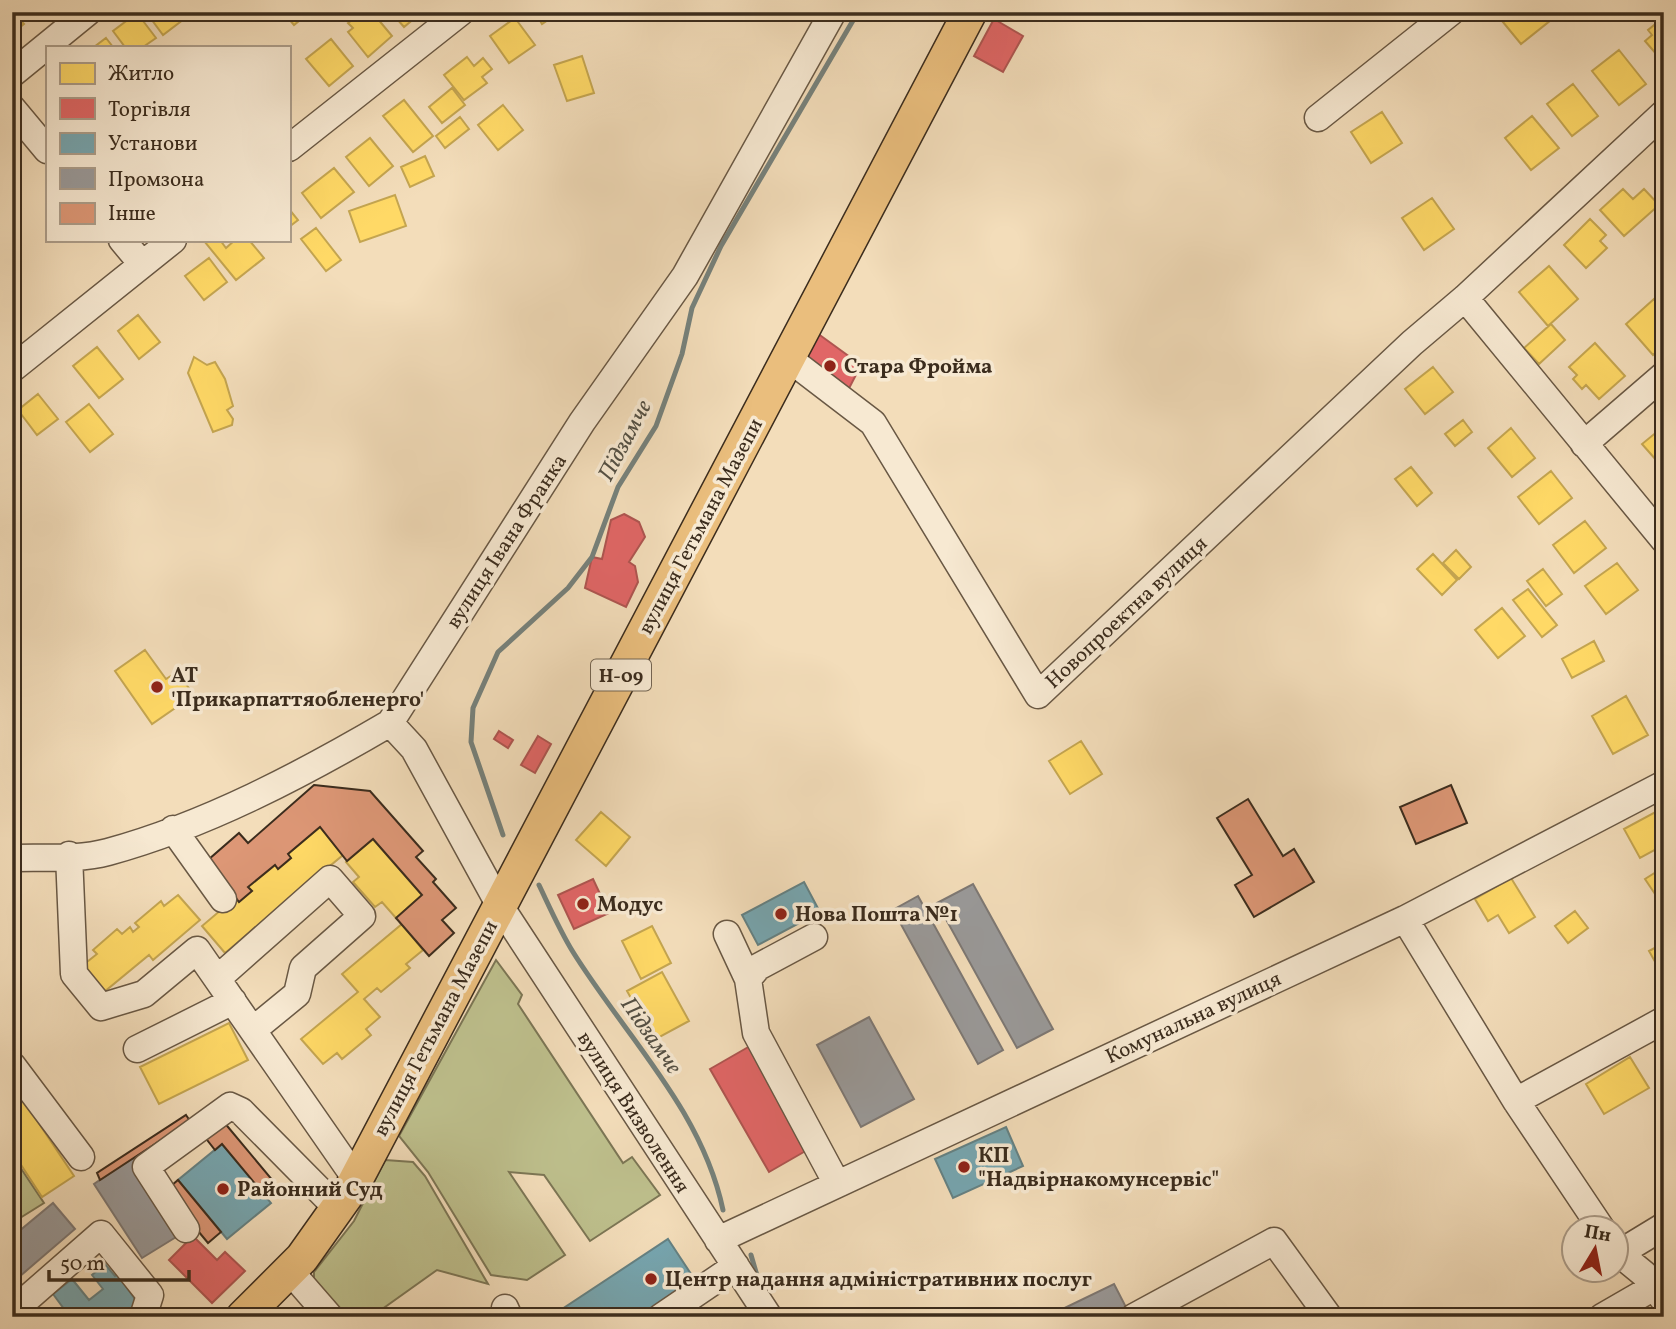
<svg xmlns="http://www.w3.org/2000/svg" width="1676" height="1329" viewBox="0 0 1676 1329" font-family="Vollkorn,serif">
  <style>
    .green { fill: #bec08d; stroke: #7c7655; stroke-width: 2 }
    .homes { fill: #ffd966; stroke: #c4a550; stroke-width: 2 }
    .shops { fill: #e06666; stroke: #ae5550; stroke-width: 2 }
    .public { fill: #76a5af; stroke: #648183; stroke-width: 2 }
    .industry { fill: #999; stroke: #7d7874; stroke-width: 2 }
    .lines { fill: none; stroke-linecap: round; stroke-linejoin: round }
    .stream { stroke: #76817b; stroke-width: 5 }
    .building { fill: #dd9776; stroke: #3b2c1d; stroke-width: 2 }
    .minor-casing { stroke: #695844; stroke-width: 29 }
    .major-casing { stroke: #3b2c1d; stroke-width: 36 }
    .minor { stroke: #f7e9d2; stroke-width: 26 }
    .major { stroke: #eabe7d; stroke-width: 33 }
    .poi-dot { fill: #8f2418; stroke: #f7e9d2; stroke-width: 2.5 }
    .labels { text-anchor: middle; stroke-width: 7; stroke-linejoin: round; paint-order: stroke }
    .shield { fill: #f7e9d2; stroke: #736553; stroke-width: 2 }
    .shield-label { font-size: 19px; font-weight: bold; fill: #3b2c1d }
    .poi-label { font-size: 21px; font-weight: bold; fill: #3b2c1d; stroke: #f7e9d2; text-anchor: start }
    .street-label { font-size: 21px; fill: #3b2c1d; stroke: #f7e9d2 }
    .water-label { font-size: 23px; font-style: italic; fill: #545044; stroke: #f7e9d2 }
  </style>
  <rect width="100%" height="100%" fill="#f3ddba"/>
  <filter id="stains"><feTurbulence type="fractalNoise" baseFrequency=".00286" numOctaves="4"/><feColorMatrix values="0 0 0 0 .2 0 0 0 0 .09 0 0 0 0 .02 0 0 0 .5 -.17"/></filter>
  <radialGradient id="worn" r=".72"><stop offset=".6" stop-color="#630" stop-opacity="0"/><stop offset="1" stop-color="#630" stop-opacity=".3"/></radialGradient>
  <!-- green -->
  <path class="green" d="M496,960L522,995L518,1004L623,1163L632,1157L660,1195L590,1241L544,1175L509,1172L565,1255L527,1280L491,1275L428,1172L399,1136Z
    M12,1155L44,1203L12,1223Z
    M385,1160L413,1162L425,1176L488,1284L437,1270L371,1317H335L314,1292V1272L354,1221Z"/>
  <!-- homes -->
  <path class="homes" d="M12,12L24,24L12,34Z
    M146,12H185L188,16L163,35Z
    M283,12H310L294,25Z
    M345,12H362L366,17L372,12L392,36L368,57L348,32L353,28L348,23L352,20Z
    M391,12H422L404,27Z
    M535,12H556L557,14L542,24Z
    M1502,12H1544L1551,20L1521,44L1498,16Z
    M137,13L156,38L143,47H125L113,31Z
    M1664,17V63L1645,41L1652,35L1648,30Z
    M515,18L535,45L509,63L490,36Z
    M106,38L113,47H94Z
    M331,39L353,66L329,86L306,59Z
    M1619,50L1646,84L1619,105L1592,71Z
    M582,56L594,93L567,101L554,65Z
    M467,57L474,66L483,58L492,69L482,77L487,83L464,100L444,75Z
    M1573,84L1598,116L1572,136L1547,104Z
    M452,88L465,105L442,123L429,107Z
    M404,100L433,136L413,152L383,116Z
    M503,105L523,130L498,150L478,125Z
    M1382,112L1402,143L1371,163L1351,132Z
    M1532,116L1559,148L1531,170L1505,138Z
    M460,117L469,129L445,148L436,136Z
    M370,138L393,166L369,186L346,157Z
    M425,156L434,176L410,187L401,167Z
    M334,168L354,192L321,218L302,193Z
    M1623,189L1633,199L1644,189L1659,205L1624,236L1600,210Z
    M395,195L406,226L360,242L349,211Z
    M1432,198L1454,229L1424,250L1402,218Z
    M289,209L298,220L289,227Z
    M1590,219L1606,235L1600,241L1607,248L1586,268L1564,245Z
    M316,228L341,260L326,271L301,239Z
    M220,240L226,248L235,240H249L264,258L236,280L204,241Z
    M209,258L227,282L204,300L185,276Z
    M1549,266L1578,299L1548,326L1519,292Z
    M1654,299L1664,310V345L1653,355L1626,324Z
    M138,315L160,342L139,359L118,331Z
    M1551,324L1565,340L1539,364L1524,348Z
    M1595,343L1625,376L1599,399L1586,385L1582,389L1573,379L1577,375L1569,367Z
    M97,347L123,379L99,398L73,366Z
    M194,357L207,365L215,362L225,379L233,406L227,410L233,419L232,425L213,432L188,373Z
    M1433,367L1453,392L1425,414L1405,389Z
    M38,394L58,419L37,435L18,410Z
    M89,404L113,434L90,452L66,422Z
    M1463,420L1472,432L1455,446L1445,434Z
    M1664,426V469L1642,444Z
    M1511,428L1535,458L1512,477L1488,448Z
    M1411,467L1432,493L1417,506L1395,479Z
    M1551,471L1572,498L1539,524L1518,497Z
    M1585,521L1606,548L1574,573L1553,545Z
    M1456,550L1471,567L1459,579L1443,563Z
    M1433,554L1457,580L1442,595L1417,569Z
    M1617,563L1638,590L1606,614L1585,586Z
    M1543,569L1562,594L1546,606L1527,581Z
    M1528,589L1557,625L1542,637L1513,600Z
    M1502,608L1525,636L1498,658L1475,630Z
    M1594,641L1604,661L1572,678L1562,659Z
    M145,650L166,679L177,672L194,695L152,724L115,671Z
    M1626,696L1648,735L1613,754L1592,716Z
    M1081,741L1102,774L1070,794L1049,761Z
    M1661,809L1664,814V845L1640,858L1624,829Z
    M601,812L630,837L606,866L576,840Z
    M320,827L343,855L225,953L202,926L235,898L239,902L252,891L248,887L275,865L278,869L291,858L288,854Z
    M373,839L422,895L396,918L382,902L375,907L353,882L359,877L346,862Z
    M1664,867V889L1655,894L1645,879Z
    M1511,878L1535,917L1509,933L1498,915L1488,921L1475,899Z
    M178,895L200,920L153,960L149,955L104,992L82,966L97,954L93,950L117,929L122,934L130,927L133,932L139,927L135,923L161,901L164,906Z
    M1575,911L1588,928L1568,943L1555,926Z
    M402,924L423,950L406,964L410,968L381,992L377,988L364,999L380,1017L366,1029L371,1035L342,1059L337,1053L323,1064L301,1039L358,992L342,974Z
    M652,926L671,963L641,979L622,941Z
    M1664,943V976H1663L1649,951Z
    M662,972L689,1021L654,1040L627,991Z
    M229,1023L248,1060L159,1104L140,1067Z
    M1630,1057L1649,1088L1604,1114L1586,1084Z
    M12,1083L74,1176L42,1197L12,1151Z"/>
  <!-- shops -->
  <path class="shops" d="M994,19L1023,36L1003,72L974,56Z
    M817,333L861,365L843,400L799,367Z
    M624,514L639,522L645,537L629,562L635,566L638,582L626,607L585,588L592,557L602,559L611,520Z
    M499,731L513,740L508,748L494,739Z
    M538,736L551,744L535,773L521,765Z
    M593,879L609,913L574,929L558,895Z
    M757,1042L816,1145L769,1172L710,1069Z
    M193,1236L217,1260L225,1252L245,1271L212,1303L169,1260Z"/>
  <!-- public -->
  <path class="public" d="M804,882L820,912L758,945L742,915Z
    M1006,1127L1023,1166L953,1198L935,1159Z
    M222,1144L271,1203L227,1239L178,1180Z
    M668,1239L695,1280L639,1317H550Z
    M105,1264L115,1276L117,1274L142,1309L133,1317H70L53,1294L72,1279L89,1300L103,1289L92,1275Z"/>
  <!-- industry -->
  <path class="industry" d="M973,884L1053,1029L1017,1048L937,903Z
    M918,896L1003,1050L978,1064L893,910Z
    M869,1017L914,1099L861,1127L817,1045Z
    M133,1157L181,1234L142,1258L94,1184Z
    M53,1203L75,1229L12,1283V1237Z
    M1114,1284L1129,1313L1122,1317H1046Z"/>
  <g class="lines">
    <!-- stream -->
    <path class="stream" d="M503,835L471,742L473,708L498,652L568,588L592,557L618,487L656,426L682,354L692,308L721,246L858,12
      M539,885C550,908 560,931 573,952C626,1037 702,1110 723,1210
      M751,1255L758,1279"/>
  </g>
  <!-- building -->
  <path class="building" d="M314,785L370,791L423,851L416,857L436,879L433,882L456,908L442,920L454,933L429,956L396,918L422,895L373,839L347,861L320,827L288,854L291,858L278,869L275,865L248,887L252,891L239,902L208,860L239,833L248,843Z
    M1451,785L1467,823L1416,844L1400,807Z
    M1248,799L1283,856L1294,849L1314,882L1254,917L1235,885L1252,875L1217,818Z
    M186,1115L190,1121L100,1180L97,1173Z
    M223,1121L279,1188L267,1198L222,1144L215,1150L204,1136Z
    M178,1180L221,1232L208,1243L165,1191Z"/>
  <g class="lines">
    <!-- minor casing -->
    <g class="minor-casing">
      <path id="minor" d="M12,74L88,12
        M12,108L47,150
        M1318,118L1451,12
        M289,148L461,12
        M122,240L142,264
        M1465,298L1664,540
        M788,358L873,423L1038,695L1412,343L1465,298L1664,113
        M12,369L173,240
        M1584,444L1664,375
        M390,723L414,749L500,906L769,1317
        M173,829L223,899
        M69,855L74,974L101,1007L144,994L197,950L356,1179
        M12,858C42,857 79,860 108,852C207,825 303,774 390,723L582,422L685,276L833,12
        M1405,919L1516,1101L1601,1228
        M727,934L748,979
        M814,937L758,967L748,979L756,1033L837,1184
        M217,979L330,879L362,916L303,968L297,994L253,1030
        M137,1049L233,1001
        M12,1065L81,1157
        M1516,1101L1664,1020
        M186,1229L146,1167L230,1106L241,1111L339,1210
        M718,1240L1405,919L1664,784
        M1616,1251L1644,1274L1664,1300
        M1618,1254L1664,1226
        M290,1271L330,1317
        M505,1308L509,1317
        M18,1317L13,1311L101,1234L150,1295L143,1317
        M661,1317L736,1266
        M1134,1317L1274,1241L1329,1317
        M1602,1317L1654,1287"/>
    </g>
    <!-- major casing -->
    <g class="major-casing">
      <path id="major" d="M243,1317L302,1258L351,1189L970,12"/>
    </g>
    <!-- minor -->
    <use href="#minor" class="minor"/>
    <!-- major -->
    <use href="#major" class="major"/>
  </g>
  <!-- markers -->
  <g class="poi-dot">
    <circle cx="830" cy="366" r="7"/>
    <circle cx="157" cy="687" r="7"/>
    <circle cx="583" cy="904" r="7"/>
    <circle cx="781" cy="914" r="7"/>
    <circle cx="964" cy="1167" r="7"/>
    <circle cx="223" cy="1189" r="7"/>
    <circle cx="651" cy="1279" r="7"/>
  </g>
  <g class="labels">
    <!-- shield labels -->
    <rect class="shield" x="591" y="659.5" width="60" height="31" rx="5"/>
    <g class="shield-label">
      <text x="621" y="682">Н-09</text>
    </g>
    <!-- poi labels -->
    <g class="poi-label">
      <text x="844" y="373">Стара Фройма</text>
      <text x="171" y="682">АТ<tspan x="171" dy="24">'Прикарпаттяобленерго'</tspan></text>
      <text x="597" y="911">Модус</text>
      <text x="795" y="921">Нова Пошта №1</text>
      <text x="978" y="1162">КП<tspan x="978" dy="24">"Надвірнакомунсервіс"</tspan></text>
      <text x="237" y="1196">Районний Суд</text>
      <text x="665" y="1286">Центр надання адміністративних послуг</text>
    </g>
    <!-- street labels -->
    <g class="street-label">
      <text transform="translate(700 526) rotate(-62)" y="7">вулиця Гетьмана Мазепи</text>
      <text transform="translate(506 541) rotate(-57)" y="7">вулиця Івана Франка</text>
      <text transform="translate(1126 612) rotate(-43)" y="7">Новопроектна вулиця</text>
      <text transform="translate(1193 1017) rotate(-25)" y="7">Комунальна вулиця</text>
      <text transform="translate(435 1028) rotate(-62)" y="7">вулиця Гетьмана Мазепи</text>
      <text transform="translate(634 1112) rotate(57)" y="7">вулиця Визволення</text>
    </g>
    <!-- water labels -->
    <g class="water-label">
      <text transform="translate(624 440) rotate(-62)" y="8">Підзамче</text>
      <text transform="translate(652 1035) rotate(55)" y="8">Підзамче</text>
    </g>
  </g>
  <!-- margin -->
  <rect width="1676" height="1329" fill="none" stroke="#f3ddba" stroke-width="42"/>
  <rect x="14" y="14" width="1648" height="1301" fill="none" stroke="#3b2c1d" stroke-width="3.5"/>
  <rect x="21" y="21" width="1634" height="1287" fill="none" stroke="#3b2c1d" stroke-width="2"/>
  <!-- legend -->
  <rect x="46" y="46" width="245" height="196" fill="#f7e9d2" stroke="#ac9d8a" stroke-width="2"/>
  <rect x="60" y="63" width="35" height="21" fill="#ffd966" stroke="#ac9d8a" stroke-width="2"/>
  <text x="108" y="80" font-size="21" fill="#3b2c1d">Житло</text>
  <rect x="60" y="98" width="35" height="21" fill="#e06666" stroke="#ac9d8a" stroke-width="2"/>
  <text x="108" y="116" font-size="21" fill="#3b2c1d">Торгівля</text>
  <rect x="60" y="133" width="35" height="21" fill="#76a5af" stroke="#ac9d8a" stroke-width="2"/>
  <text x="108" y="150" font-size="21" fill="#3b2c1d">Установи</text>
  <rect x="60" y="168" width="35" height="21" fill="#999999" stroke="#ac9d8a" stroke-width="2"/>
  <text x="108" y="186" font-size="21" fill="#3b2c1d">Промзона</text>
  <rect x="60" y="203" width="35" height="21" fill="#dd9776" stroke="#ac9d8a" stroke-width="2"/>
  <text x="108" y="220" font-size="21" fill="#3b2c1d">Інше</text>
  <!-- north arrow -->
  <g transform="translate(1595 1249) rotate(10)"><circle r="33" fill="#f7e9d2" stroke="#ac9d8a" stroke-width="2"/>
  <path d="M0-5L12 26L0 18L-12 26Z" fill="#8f2418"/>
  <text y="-10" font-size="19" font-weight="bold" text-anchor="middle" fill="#3b2c1d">Пн</text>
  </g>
  <!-- scale -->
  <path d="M49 1270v10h140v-10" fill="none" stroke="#3b2c1d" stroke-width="3.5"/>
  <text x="60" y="1270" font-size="21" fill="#3b2c1d" stroke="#f7e9d2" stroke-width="5" paint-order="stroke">50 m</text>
  <rect width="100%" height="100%" filter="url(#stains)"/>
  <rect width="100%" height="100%" fill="url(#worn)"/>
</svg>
